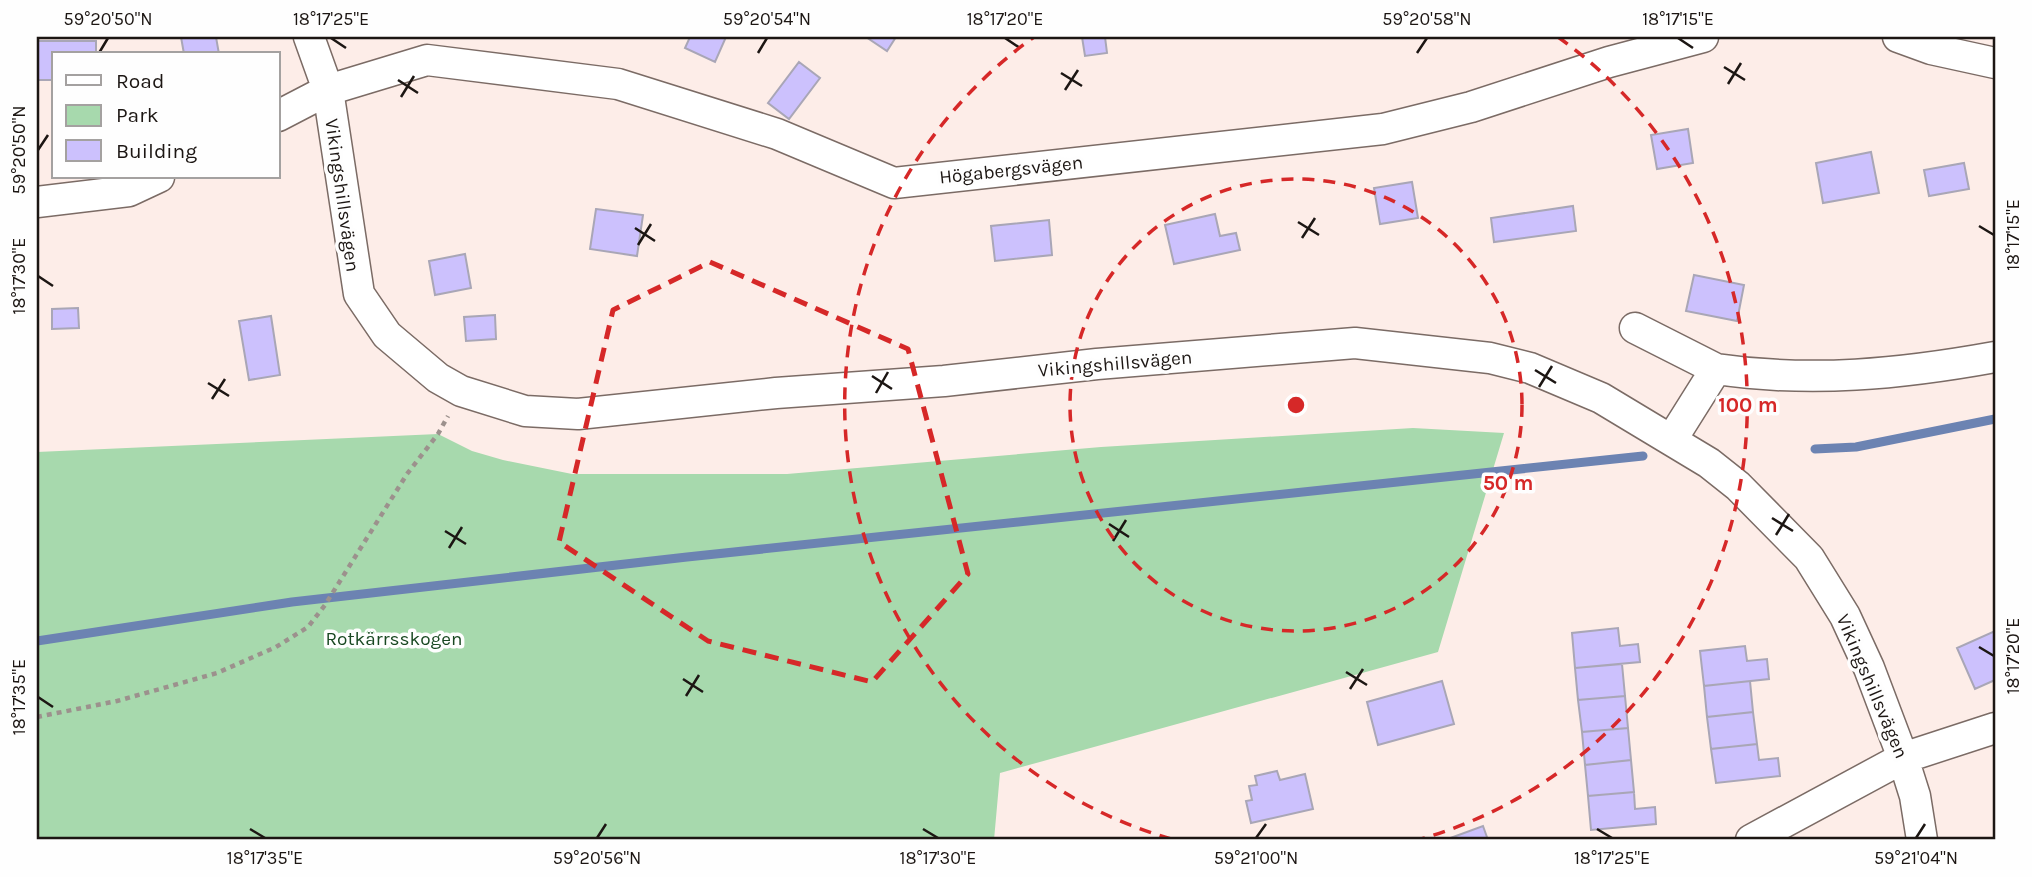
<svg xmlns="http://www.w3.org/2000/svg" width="2032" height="877" viewBox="0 0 2032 877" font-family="Karla,sans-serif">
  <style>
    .green { fill: #a7d9ad }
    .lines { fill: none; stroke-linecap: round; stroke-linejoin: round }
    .stream { stroke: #6c83b2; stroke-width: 9 }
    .building { fill: #ccc1fd; stroke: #a9a6b6; stroke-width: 2 }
    .minor-casing { stroke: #7b6b65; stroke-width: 33 }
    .path { stroke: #9c918d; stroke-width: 4.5; stroke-dasharray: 5 5; stroke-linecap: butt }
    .minor { stroke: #fff; stroke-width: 30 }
    .marked { fill: none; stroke: #d62828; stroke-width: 5; stroke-dasharray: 14 9; stroke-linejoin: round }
    .ticks { fill: none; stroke: #1c1613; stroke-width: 2.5 }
    .ring { fill: none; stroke: #d62828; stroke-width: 3.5; stroke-dasharray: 12 9 }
    .labels { text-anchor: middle; stroke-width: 7; stroke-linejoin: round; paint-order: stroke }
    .street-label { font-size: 19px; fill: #1c1613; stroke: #fefefe }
    .park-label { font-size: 19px; fill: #194822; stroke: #fefefe }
    .centre { fill: #d62828; stroke: #fefefe; stroke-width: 3.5 }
    .ring-label { font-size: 21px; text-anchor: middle; font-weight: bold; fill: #d62828; stroke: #fefefe; stroke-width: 7; stroke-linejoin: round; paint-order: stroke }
    .neatline { fill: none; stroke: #1c1613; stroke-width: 2.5 }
    .ticks-label { font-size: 18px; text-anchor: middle; fill: #1c1613 }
  </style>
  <rect width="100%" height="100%" fill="#fdede8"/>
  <!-- green -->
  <path class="green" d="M1413,428L1504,433L1438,652L1000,773L994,840H37V452L438,434L472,451L503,460L572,474H787L1101,447Z"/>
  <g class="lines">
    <!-- stream -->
    <path class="stream" d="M1815,449L1856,447L1995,419
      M37,641L292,602L687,557L1643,456"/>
  </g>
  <!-- building -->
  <path class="building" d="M181,37H216L219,54H184Z
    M690,37H726L715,62L685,48Z
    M866,37H896L887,51Z
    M1082,37H1105L1107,53L1085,56Z
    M37,41H96V54H54V80H37Z
    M799,62L820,78L789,119L768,103Z
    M1688,129L1693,163L1657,169L1651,135Z
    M1871,152L1879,193L1823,203L1816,163Z
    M1964,163L1969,189L1929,196L1924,170Z
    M1412,182L1418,218L1380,224L1374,188Z
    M1573,206L1576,231L1494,242L1491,218Z
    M596,209L643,215L637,256L590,249Z
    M1215,214L1220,236L1236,233L1240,250L1174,264L1165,225Z
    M1049,220L1052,255L995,261L991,226Z
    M465,254L471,288L435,295L429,261Z
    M1694,275L1744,285L1737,321L1686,311Z
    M78,308L79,328L52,329V309Z
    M495,315L496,339L466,341L464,317Z
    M271,316L280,375L249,380L239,321Z
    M1618,628L1620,646L1638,644L1640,662L1575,668L1572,633Z
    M1995,631V680L1975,689L1957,648Z
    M1745,646L1747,661L1767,659L1769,679L1704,686L1700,651Z
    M1622,664L1625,696L1578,700L1575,668Z
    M1442,681L1454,724L1378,745L1367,702Z
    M1750,681L1753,712L1707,717L1704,686Z
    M1625,696L1628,728L1582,732L1578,700Z
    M1753,712L1757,744L1711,749L1707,717Z
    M1628,728L1631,760L1585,765L1582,732Z
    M1757,744L1759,760L1778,758L1780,776L1716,783L1711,749Z
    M1631,760L1634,792L1588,796L1585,765Z
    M1277,771L1280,780L1305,774L1313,809L1251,823L1246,801L1252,800L1249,786L1257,785L1255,776Z
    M1634,792L1635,809L1655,807L1656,824L1591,830L1588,796Z
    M1483,826L1488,840H1445Z"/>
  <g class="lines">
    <!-- minor casing -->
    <g class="minor-casing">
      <path id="minor" d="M309,37L328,90L359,294L387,335L438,378L461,391L525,411L578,414L776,393L944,381L1097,364L1355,343L1490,358L1530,368L1601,398L1709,463L1738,486L1809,558L1845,616L1869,668L1903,758L1915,796L1922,840
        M1898,37L1931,49L1995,63
        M278,116L328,90L427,60L618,84L777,134L894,183L1383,129L1471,107L1609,62L1703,37
        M37,202L129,191L159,177
        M1635,328L1716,369L1672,439
        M1716,369C1811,383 1901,374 1995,357
        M1751,840L1903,758L1995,728"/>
    </g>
    <!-- path -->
    <path class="path" d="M37,717L117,701L217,673L276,647L308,627L325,605L407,474L438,434L448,416"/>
    <!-- minor -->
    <use href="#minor" class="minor"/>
  </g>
  <!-- marked area -->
  <path class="marked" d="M710,262L908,349L968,574L872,682L708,641L559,542L613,310Z"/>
  <!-- ticks -->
  <path class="ticks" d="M331,38L346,48M1005,38L1020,48M1678,38L1693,48M99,53L108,38M758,53L767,38M1417,53L1427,38M1724,67L1745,80M1061,73L1082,86M398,80L418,93M1728,84L1741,63M1065,90L1078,70M401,97L414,76M38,150L48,135M1298,222L1319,235M1979,226L1994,235M635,228L655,241M1302,238L1315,218M638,245L651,224M38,276L53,286M1535,370L1556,383M872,376L892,389M208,383L229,396M1539,387L1552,366M876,393L888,372M212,399L225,379M1772,518L1793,531M1109,524L1129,537M445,531L466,544M1776,535L1789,514M1113,541L1126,520M449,548L462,527M1979,647L1994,656M1346,672L1367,685M683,679L703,692M1350,689L1363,669M686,696L699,675M38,697L53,707M250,829L265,838M923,829L938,838M1597,829L1612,838M597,838L606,824M1256,838L1266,824M1916,838L1925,824"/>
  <!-- distance rings -->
  <g class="ring">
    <circle cx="1296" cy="405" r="226"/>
    <path d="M1171 839A452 452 0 0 1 1034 37M1558 37A452 452 0 0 1 1421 839"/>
  </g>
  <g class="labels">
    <!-- street labels -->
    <g class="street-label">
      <text transform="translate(1011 169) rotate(-6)" y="7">Högabergsvägen</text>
      <text transform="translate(343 195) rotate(82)" y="7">Vikingshillsvägen</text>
      <text transform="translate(1115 363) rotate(-5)" y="7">Vikingshillsvägen</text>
      <text transform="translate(1873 686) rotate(67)" y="7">Vikingshillsvägen</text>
    </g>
    <!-- park labels -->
    <g class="park-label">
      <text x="394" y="645">Rotkärrsskogen</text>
    </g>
  </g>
  <circle cx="1296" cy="405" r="10" class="centre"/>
  <g class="ring-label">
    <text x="1748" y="412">100 m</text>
    <text x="1508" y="490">50 m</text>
  </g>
  <!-- border -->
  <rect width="2032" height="877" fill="none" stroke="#fefefe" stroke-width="77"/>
  <!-- legend -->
  <rect x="52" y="52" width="228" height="126" fill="#fefefe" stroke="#a4a1a0" stroke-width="2"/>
  <rect x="66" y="75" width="35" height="10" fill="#ffffff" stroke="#a4a1a0" stroke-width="2"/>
  <text x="116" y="88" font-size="21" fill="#1c1613">Road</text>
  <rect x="66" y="105" width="35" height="21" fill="#a7d9ad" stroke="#a4a1a0" stroke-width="2"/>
  <text x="116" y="122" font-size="21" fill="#1c1613">Park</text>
  <rect x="66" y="140" width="35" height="21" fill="#ccc1fd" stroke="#a4a1a0" stroke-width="2"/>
  <text x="116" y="158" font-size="21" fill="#1c1613">Building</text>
  <rect x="38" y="38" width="1956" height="800" class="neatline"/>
  <g class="ticks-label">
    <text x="108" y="25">59°20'50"N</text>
    <text x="331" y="25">18°17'25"E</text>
    <text x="767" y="25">59°20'54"N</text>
    <text x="1005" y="25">18°17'20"E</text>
    <text x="1427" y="25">59°20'58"N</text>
    <text x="1678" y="25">18°17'15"E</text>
    <text transform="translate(19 150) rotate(-90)" y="6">59°20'50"N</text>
    <text transform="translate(2013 235) rotate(-90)" y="6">18°17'15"E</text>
    <text transform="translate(19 276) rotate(-90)" y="6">18°17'30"E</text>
    <text transform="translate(2013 656) rotate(-90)" y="6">18°17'20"E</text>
    <text transform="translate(19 697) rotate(-90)" y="6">18°17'35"E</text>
    <text x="265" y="864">18°17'35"E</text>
    <text x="597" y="864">59°20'56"N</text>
    <text x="938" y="864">18°17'30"E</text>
    <text x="1256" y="864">59°21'00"N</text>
    <text x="1612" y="864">18°17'25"E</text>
    <text x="1916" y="864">59°21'04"N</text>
  </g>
</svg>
